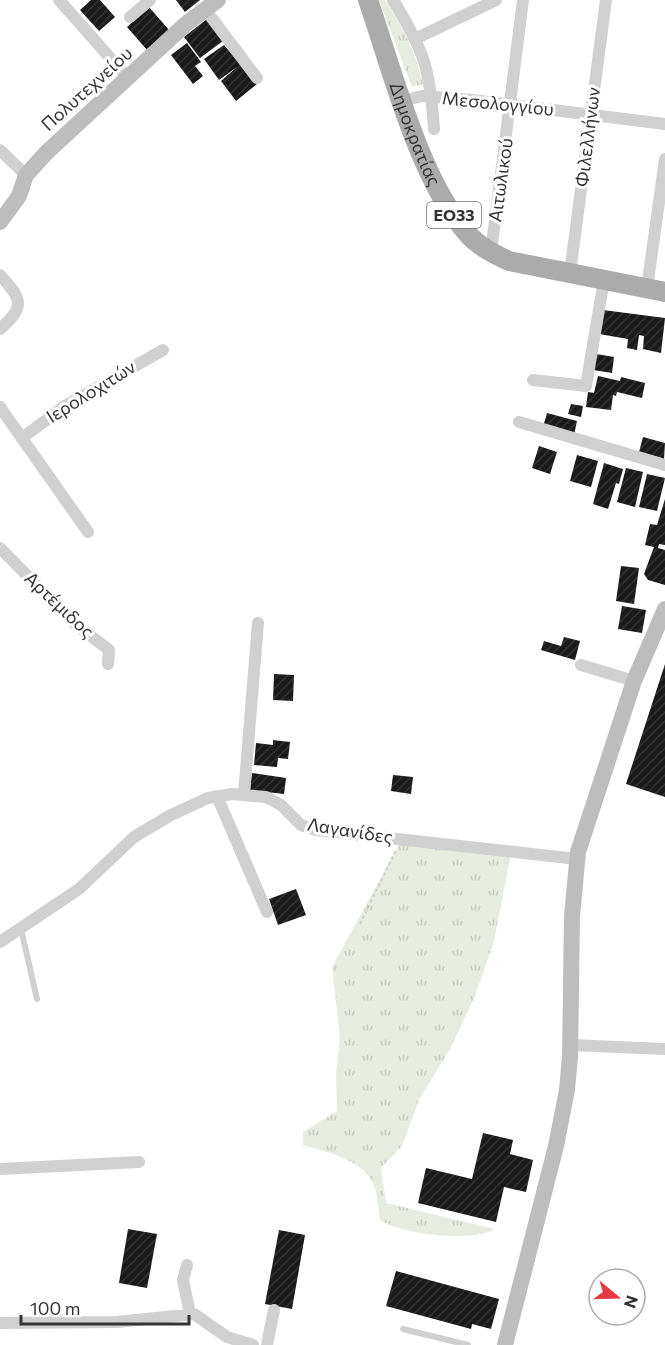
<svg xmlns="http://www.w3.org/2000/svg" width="665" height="1345" viewBox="0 0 665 1345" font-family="Commissioner,sans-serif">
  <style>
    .grass { fill: url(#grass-tufts) }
    .building { fill: url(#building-hatch) }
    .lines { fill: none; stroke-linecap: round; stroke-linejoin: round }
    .path { stroke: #cdcdcd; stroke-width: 2; stroke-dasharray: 3 3; stroke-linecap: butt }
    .lane { stroke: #d0d0d0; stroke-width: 6 }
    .street { stroke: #d0d0d0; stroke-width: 12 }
    .secondary { stroke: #bdbdbd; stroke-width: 16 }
    .primary { stroke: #ababab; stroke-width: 20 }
    .labels { text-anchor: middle; stroke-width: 6; stroke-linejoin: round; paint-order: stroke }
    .shield { fill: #fff; stroke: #707070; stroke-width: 1.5 }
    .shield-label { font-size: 16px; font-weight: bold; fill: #333 }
    .street-label { font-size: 18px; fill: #333; stroke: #fff }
  </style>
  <defs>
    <pattern id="grass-tufts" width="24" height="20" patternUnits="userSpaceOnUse" patternTransform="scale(1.5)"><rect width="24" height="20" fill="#e6ecdf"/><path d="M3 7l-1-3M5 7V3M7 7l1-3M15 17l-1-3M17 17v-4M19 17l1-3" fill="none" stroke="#c6cbc0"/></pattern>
    <pattern id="building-hatch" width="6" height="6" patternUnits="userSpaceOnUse" patternTransform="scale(1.5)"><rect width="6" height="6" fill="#1a1a1a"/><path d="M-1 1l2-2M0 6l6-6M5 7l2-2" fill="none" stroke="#333"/></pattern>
  </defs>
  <rect width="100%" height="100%" fill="#fff"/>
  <!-- grass -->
  <path class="grass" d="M379,0H385C403,27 416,52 423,84L412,87Z
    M401,841L511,854L494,941L475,996L450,1049L419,1100L402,1146L381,1168L386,1203L494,1229C475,1243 400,1234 380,1220C378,1209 378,1193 373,1183C362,1159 325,1152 303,1145V1132L337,1111L336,1072L340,1038L332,967Z"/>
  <!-- building -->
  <path class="building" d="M91,0H100L115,17L99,31L80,10Z
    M176,0H200L185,12Z
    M149,7L169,30L147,50L127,27Z
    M207,19L223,41L200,58L184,37Z
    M187,43L201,62L195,66L203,76L193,84L171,55Z
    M224,45L257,84L236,101L221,81L237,67L219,80L204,59Z
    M603,310L665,318L661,353L643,349L644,336L639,335L637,350L627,348L628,339L599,334Z
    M596,354L614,357L612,373L593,370Z
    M598,376L620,381L621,377L645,383L642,398L617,392L616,396L613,395L611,410L586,407L588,392L594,393Z
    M571,404L583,406L581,417L568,414Z
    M547,413L577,421L574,435L543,427Z
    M643,437L665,443L664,459L639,452Z
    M539,446L557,452L550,474L532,468Z
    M577,455L598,461L591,487L570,481Z
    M604,463L623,469L619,484L616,483L608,509L593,504Z
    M626,468L643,472L635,507L617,502Z
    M647,474L665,478L657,511L639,507Z
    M665,499V545L659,544L658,548L665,550V585L648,580L644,574L654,547L645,545L650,524L657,525Z
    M621,566L639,568L634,604L616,601Z
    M622,606L646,610L642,633L618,629Z
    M564,637L580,641L575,660L541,650L544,641L561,646Z
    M665,664V797L626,784Z
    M274,674L294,675L293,701L273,700Z
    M273,740L290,742L288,759L278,758L277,767L254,765L256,743L273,745Z
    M252,773L286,778L284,794L250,790Z
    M393,775L413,777L411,794L391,791Z
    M296,889L306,915L278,925L269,899Z
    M483,1133L513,1140L510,1154L533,1160L526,1192L504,1187L496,1222L418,1203L426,1168L472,1179Z
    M128,1229L157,1234L147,1288L119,1283Z
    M279,1230L305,1235L292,1309L265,1304Z
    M396,1271L499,1299L491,1329L472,1324L471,1329L386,1306Z"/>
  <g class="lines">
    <!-- path -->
    <path class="path" d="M360,924L396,850"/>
    <!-- lane -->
    <path class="lane" d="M21,929L37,999
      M403,1329L468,1345"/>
    <!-- street -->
    <path class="street" d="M59,0L129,79
      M393,0C425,52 430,69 434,129
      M205,9L257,78
      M130,17L150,0
      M417,38L496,0
      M402,101L422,96L473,100L665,124
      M0,150L26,175
      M491,252L523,0
      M570,273L606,0
      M0,275C22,299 26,306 0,329
      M647,288L665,159
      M533,380L586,386L604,280
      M0,407L88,532
      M519,422L665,465
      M22,438L65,406L163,350
      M0,548L75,624L109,650L108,664
      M581,665L634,681
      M244,794L258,623
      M217,796L267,912
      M0,942L79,889L134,837L171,815L208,798L232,794L266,797L281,805L301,825L316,830L577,859
      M570,1045L665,1049
      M0,1169L139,1162
      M187,1265L183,1280L190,1314
      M0,1323L117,1322L194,1314L227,1337L253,1345
      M267,1345L274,1310"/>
    <!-- secondary -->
    <path class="secondary" d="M0,222L19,196L26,175L47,152L187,23L218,0
      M505,1345L556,1146L567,1090L570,1057L572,916L578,852L634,681L665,609"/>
    <!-- primary -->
    <path class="primary" id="s1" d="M368,0C392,69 419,179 467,233C478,246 494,254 509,261L665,292"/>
  </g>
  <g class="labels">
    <!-- shield labels -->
    <rect class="shield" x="427" y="202" width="54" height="26" rx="4.5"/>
    <g class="shield-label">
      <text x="454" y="221">ΕΟ33</text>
    </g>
    <!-- street labels -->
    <g class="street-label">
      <text transform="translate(87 89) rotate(-42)" y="6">Πολυτεχνείου</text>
      <text transform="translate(498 104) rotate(6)" y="6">Μεσολογγίου</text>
      <text dy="6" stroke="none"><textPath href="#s1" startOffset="142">Δημοκρατίας</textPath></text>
      <text transform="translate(588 137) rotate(-83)" y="6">Φιλελλήνων</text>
      <text transform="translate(501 180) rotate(-82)" y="6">Αιτωλικού</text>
      <text transform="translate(91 392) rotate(-32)" y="6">Ιερολοχιτών</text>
      <text transform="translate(59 605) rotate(43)" y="6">Αρτέμιδος</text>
      <text transform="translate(350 831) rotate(9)" y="6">Λαγανίδες</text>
    </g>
  </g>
  <!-- north arrow -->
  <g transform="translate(617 1297) rotate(109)"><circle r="28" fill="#ffffff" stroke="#adadad" stroke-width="1.5"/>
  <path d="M0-4.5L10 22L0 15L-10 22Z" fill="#e63946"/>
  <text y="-9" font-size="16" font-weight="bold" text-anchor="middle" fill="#333333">N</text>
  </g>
  <!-- scale -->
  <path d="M21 1315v9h168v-9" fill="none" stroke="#333333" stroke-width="3"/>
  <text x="30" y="1315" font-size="18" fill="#333333" stroke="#ffffff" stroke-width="4.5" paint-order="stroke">100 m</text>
</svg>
